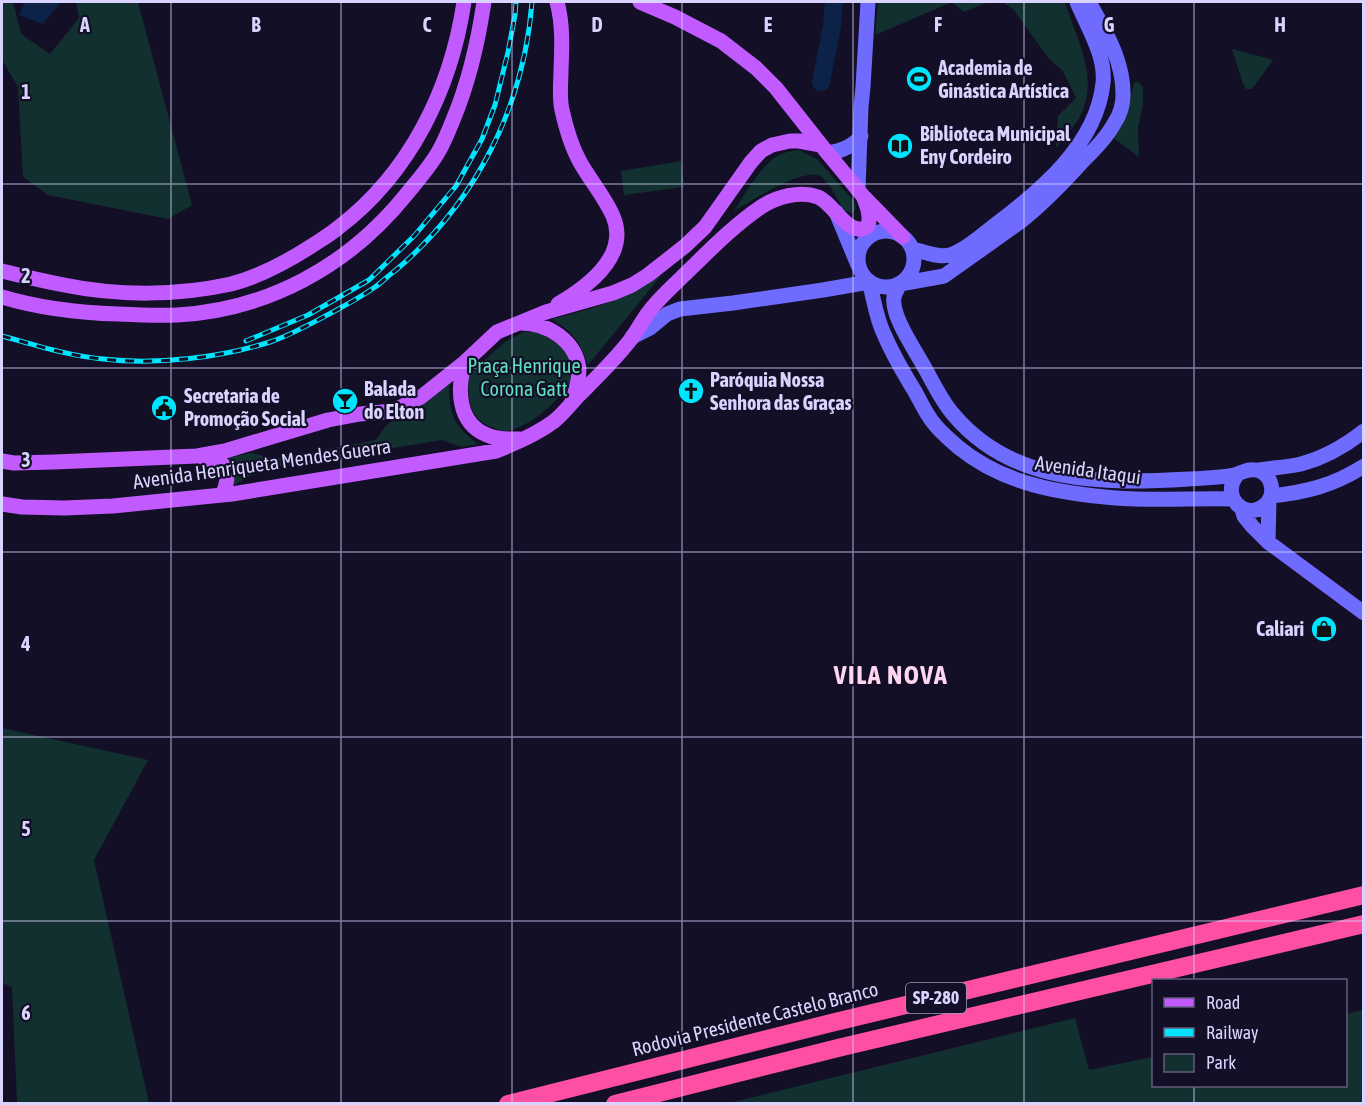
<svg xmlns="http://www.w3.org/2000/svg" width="1365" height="1105" viewBox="0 0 1365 1105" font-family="'Asap Condensed',sans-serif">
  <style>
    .green { fill: #12302f }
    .water { fill: #0c2248 }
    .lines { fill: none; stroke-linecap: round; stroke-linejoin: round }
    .river { stroke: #0c2248; stroke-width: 18 }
    .secondary { stroke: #6f6bff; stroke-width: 15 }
    .primary { stroke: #c25bff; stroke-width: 15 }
    .highway { stroke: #ff4fa3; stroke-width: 18 }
    .rail-casing { stroke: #00e5ff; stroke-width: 5 }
    .rail { stroke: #130f26; stroke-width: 3; stroke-dasharray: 9; stroke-linecap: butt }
    .grid { fill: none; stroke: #d9d4ff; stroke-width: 1.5; stroke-opacity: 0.55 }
    .labels { text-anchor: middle; stroke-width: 4.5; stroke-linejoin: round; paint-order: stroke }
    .shield { fill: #130f26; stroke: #9e99be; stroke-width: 1.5 }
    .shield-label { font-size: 18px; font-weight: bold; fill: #d9d4ff }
    .poi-label { font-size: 20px; font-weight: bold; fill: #d9d4ff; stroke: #130f26; text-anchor: start }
    .park-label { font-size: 20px; fill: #5fe0c0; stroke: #130f26 }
    .street-label { font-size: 20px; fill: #d9d4ff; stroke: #130f26 }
    .district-label { font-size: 26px; font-weight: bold; letter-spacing: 1.5px; fill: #ffd6f0; stroke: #130f26 }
    .grid-label { font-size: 20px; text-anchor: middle; font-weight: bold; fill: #d9d4ff; stroke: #130f26; stroke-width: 4.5; stroke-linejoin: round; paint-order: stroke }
  </style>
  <rect width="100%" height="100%" fill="#130f26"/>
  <!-- green -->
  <path class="green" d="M2,2H13L21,34L50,54L79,18L76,2H138L192,205L168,219L48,195L23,177L18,87L2,60Z
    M878,2H988L964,12L952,2L875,35Z
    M1002,2H1065C1078,45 1104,83 1074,126C1068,134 1062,141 1056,148L1058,116L1076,98L1063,71L1050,60L1013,9Z
    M1232,49L1273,60L1252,89H1246L1243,84Z
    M1138,82L1143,87V104L1138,128L1139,157L1112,137L1128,108L1134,83Z
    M799,150L817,159L854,201L856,208L853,213L844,211C839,202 829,181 820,176C800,168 752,201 734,211C744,195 765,158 784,153C789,151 794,151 799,150Z
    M681,161L684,187L624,195L621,171Z
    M658,275L660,277L588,365C579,340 574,333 552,319L583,311L619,299Z
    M523,332H541L555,338L570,354L574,381C557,400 529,431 502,431C498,430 493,427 489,426C467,416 468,394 469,374L505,342Z
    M449,384C448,413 454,426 478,444L461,447L442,440L261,470L234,485L232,483C236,473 234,466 227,458L251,453L277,459L376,440L384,428L395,418L417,410Z
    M2,728L148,760L94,860L149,1103H17L12,987L2,983Z
    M1363,1010V1103H730L1075,1018L1089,1070L1153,1057L1154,1086H1346V1014Z"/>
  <!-- water -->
  <path class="water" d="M25,2H61L43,24L19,15Z"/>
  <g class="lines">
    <!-- river -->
    <path class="river" d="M821,82L832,26L834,2"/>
    <!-- secondary -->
    <path class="secondary" d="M1089,2C1105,31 1124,61 1123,96C1123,104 1120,115 1115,122C1107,137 1095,149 1083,161C1064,182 1043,204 1020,222L944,276L900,284C898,288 895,293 894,297C891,315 913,347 922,363C932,380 940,399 953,414C1012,485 1104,484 1189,479C1204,478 1220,478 1234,475C1242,473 1247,468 1256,470C1272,473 1277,494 1265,505C1245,522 1220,496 1237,475
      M828,153C841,151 853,147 861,136
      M858,189L861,107L863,87L868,2
      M836,212L858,265
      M858 259a28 28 0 1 1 56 0a28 28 0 1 1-56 0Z
      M913,249C925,252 941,259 953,254C968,248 982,235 995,225C1040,191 1097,144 1103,83C1106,56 1087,26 1077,2
      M632,337L650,328L667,314L680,309L733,303L823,290L869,282C874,299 876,318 884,334C892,353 903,372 914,390C920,400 925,412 932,421C939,431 949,439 958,447C1003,484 1058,493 1115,498C1154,501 1194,498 1233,499
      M1259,470C1272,468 1287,467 1301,464C1324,458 1345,446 1364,431
      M1271,496C1307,492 1332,486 1364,466
      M1242,509L1244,516L1252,526L1268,542L1364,613
      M1268,542L1269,500"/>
    <!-- primary -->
    <path class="primary" d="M557,2C563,24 562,47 561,70C561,83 559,97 562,110C566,128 571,146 580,162C590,180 604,196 613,216C630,256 587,287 558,304
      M640,2L675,17L721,41L756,68L776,88L821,145L863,196L903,237
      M2,271C22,276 43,281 64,285C118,296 177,296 231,284C261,276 287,262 313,245C322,239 331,234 339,227C410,173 451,89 464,2
      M2,297C39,308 79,313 118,314C138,315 158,316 177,315C268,310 348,266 405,196C417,181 431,166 440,149C445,140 449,130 453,120C469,82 478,42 484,2
      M521,323C548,323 576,341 579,369C579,380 576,391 572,401
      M465,362C457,388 457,423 487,435C497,440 509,439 520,439
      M204,458C215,461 228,462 227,476C227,484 225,489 222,495
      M2,461L14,463L54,462L197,456L225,451L328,420L360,414L393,411L421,397L465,362L497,332L546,312L613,293L632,285L648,275L685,246L705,227L751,162L761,151L772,145L790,141H799L821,145
      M2,504L22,507L64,508L113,506L232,494L496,451C516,443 535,435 553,422C562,415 570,405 578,396C596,378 615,360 631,339C637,331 642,321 648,313C658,299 671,288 683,276C708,252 733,226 761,207C776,197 800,190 818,197C834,203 849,240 868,226C871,215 867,206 863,196"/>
    <!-- highway -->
    <path class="highway" d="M508,1104L831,1023L1364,895
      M615,1104L842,1047L1364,924"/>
    <!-- rail casing -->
    <g class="rail-casing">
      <path id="rail" d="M2,336C35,345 69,356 103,359C156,365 219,358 270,342C291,335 312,323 331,313C346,305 361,297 375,287C382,282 389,275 396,270C476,202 524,106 532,2
        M246,341L308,315L369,280L414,236L456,186L482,139L495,105L508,52L515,15L516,2"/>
    </g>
    <!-- rail -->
    <use href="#rail" class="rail"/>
  </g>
  <!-- grid -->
  <path class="grid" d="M171,2V1104M341,2V1104M512,2V1104M682,2V1104M853,2V1104M1024,2V1104M1194,2V980M2,184H1364M2,368H1364M2,552H1364M2,737H1364M2,921H1364M1194,1086V1104"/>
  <!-- icons -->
  <defs>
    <g id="stadium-disc" transform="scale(1.35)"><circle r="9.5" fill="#00e5ff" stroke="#130f26"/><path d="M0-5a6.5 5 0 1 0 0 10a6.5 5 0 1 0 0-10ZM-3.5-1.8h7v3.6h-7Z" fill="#111"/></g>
    <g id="library-disc" transform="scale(1.35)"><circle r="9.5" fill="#00e5ff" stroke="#130f26"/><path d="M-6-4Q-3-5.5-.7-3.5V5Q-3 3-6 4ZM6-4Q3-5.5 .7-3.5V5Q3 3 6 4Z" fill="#111"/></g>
    <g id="church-disc" transform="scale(1.35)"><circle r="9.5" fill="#00e5ff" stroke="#130f26"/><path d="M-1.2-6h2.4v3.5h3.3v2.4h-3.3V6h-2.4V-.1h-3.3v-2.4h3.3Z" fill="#111"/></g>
    <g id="bar-disc" transform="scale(1.35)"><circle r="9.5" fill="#00e5ff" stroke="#130f26"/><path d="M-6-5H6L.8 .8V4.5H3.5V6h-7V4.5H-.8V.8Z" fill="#111"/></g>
    <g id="civic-disc" transform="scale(1.35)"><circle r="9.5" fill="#00e5ff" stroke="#130f26"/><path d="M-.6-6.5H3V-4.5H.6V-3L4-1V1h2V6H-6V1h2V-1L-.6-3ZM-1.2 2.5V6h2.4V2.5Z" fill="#111"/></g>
    <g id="shop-disc" transform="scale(1.35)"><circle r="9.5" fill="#00e5ff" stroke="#130f26"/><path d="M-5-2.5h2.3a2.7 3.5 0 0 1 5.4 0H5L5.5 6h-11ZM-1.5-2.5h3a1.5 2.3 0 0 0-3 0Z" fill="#111"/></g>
  </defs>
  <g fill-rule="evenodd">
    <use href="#stadium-disc" x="919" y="79"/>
    <use href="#library-disc" x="900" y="146"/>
    <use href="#church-disc" x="691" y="391"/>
    <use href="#bar-disc" x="345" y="401"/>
    <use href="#civic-disc" x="164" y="408"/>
    <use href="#shop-disc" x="1324" y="629"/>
  </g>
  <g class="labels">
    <!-- shield labels -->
    <rect class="shield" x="906" y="983" width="60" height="30" rx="4.5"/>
    <g class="shield-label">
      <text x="936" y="1004">SP-280</text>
    </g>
    <!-- poi labels -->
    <g class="poi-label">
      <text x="938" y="75">Academia de<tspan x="938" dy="23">Ginástica Artística</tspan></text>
      <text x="920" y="141">Biblioteca Municipal<tspan x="920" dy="23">Eny Cordeiro</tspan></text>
      <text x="710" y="387">Paróquia Nossa<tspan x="710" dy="23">Senhora das Graças</tspan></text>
      <text x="364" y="396">Balada<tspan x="364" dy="23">do Elton</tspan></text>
      <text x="184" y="403">Secretaria de<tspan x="184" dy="23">Promoção Social</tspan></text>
      <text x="1304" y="636" text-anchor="end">Caliari</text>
    </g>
    <!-- park labels -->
    <g class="park-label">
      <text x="524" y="373">Praça Henrique<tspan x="524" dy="23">Corona Gatt</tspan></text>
    </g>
    <!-- street labels -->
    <g class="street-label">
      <text transform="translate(262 464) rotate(-8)" y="7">Avenida Henriqueta Mendes Guerra</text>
      <text transform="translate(1088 470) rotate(8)" y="7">Avenida Itaqui</text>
      <text transform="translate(755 1019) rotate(-14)" y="7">Rodovia Presidente Castelo Branco</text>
    </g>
    <!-- district labels -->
    <g class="district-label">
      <text x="891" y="684">VILA NOVA</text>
    </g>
  </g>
  <g class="grid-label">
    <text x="85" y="32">A</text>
    <text x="256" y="32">B</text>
    <text x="427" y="32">C</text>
    <text x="597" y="32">D</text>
    <text x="768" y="32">E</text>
    <text x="938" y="32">F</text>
    <text x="1109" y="32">G</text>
    <text x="1280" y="32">H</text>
    <text x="26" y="99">1</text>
    <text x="26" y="283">2</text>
    <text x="26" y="467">3</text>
    <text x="26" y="651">4</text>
    <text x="26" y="836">5</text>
    <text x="26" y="1020">6</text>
  </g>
  <!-- border -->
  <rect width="1365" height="1105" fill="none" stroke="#d9d4ff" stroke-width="6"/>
  <!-- legend -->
  <rect x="1152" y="979" width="195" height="108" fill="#130f26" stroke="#625e7d" stroke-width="1.5"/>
  <rect x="1164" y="998" width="30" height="9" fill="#c25bff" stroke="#625e7d" stroke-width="1.5"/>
  <text x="1206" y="1009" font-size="18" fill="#d9d4ff">Road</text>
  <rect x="1164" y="1028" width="30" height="9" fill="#00e5ff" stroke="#625e7d" stroke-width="1.5"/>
  <text x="1206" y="1039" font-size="18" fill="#d9d4ff">Railway</text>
  <rect x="1164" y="1054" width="30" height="18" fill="#12302f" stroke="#625e7d" stroke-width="1.5"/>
  <text x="1206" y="1069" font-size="18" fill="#d9d4ff">Park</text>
</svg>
